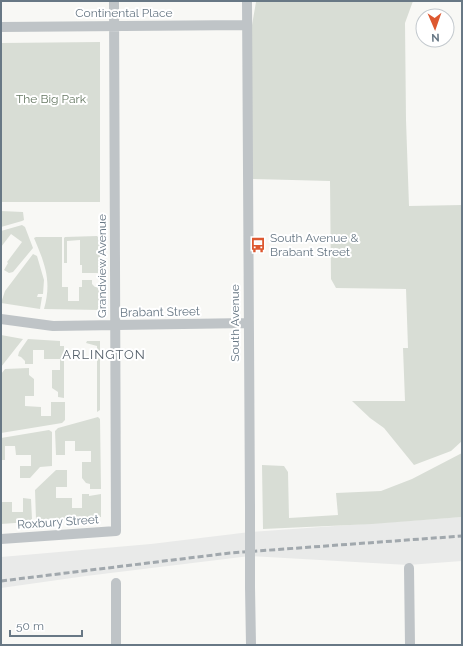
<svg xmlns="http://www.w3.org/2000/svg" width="463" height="646" viewBox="0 0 463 646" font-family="Raleway,sans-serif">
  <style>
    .built { fill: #e9eae9 }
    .green { fill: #d8ddd5 }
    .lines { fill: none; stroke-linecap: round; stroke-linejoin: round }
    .minor { stroke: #bfc4c7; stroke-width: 10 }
    .rail { stroke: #a1a8ad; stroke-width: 3; stroke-dasharray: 6 3; stroke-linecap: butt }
    .minor-bridge { stroke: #bfc4c7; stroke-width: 10 }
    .labels { text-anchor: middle; stroke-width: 4; stroke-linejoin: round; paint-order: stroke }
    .street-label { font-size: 12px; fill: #687885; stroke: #fff }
    .park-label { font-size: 12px; fill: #667863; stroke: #fff }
    .poi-label { font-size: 12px; fill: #687885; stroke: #fff; text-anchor: start }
    .neighbourhood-label { font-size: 13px; letter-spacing: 1px; fill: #56616b; stroke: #fff }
  </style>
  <rect width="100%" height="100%" fill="#f8f8f5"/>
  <!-- built -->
  <path class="built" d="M462,517V561L408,565L250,556L86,576L1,588V557L151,544L250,532Z"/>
  <!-- green -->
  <path class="green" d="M258,1H413L405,23L406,120L409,206L462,205V441L451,451L414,465L384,428L370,418L352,401H405L403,348H408L406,289L336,288L331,279L330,181L252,179V25L256,2Z
    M100,42V202H1V43Z
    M1,211L23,212L24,220L22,221L1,227Z
    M22,225L25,227L33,248L13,272L9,273L4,270L8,263L7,262L22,242L11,234L1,247V231Z
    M97,236L100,239V271L98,273H82V265H80V240L67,241V263H64V238L65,237Z
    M36,237H62V287H68V301H79V287H82V280H92V284L95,287H100V310L44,309C52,281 45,264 34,238Z
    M33,254L37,256L44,280L43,294H38L37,297H42L40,309L1,303L5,291Z
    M1,335L23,339L1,367Z
    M28,339L60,341V346H64V398L58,397V392L52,388V370H60V359H44V350H33V364H25V361L21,357L18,356L19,352Z
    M87,341H100V410L97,412V346L86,343Z
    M29,368V375L34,379V396H25V406L41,407V416H51V402H65V420L62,423L1,433V374L5,369Z
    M98,417L100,419L101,489H90V484L86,483L82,478V462H91V451H75V441H65V455H56L55,431L58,428Z
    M49,430L52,432V466L40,467L30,478H20V466H31V455H16L15,446H5V460H1V438Z
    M462,453V517L372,524L263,529L262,465L284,466L288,472L289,518L338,515L336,493L381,491L412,479Z
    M56,470H67V487H56V498H72V508H82V494H89V496L101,494V517L38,521L36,519L35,490Z
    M23,498L31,499L32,519L29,522L1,524V502H12V512H23Z"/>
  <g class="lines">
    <!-- minor -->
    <path class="minor" d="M247,1L250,507
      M1,27L247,25
      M1,319L53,326L248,323
      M1,539L116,531L114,1
      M409,568L410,645
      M116,583V645
      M250,587L251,645"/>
    <!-- rail -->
    <path class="rail" d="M1,581L230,553L462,536"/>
    <!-- minor-bridge -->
    <path class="minor-bridge" d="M250,507V587"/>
  </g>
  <!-- icons -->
  <defs>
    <g id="bus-bare" transform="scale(1.2)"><path d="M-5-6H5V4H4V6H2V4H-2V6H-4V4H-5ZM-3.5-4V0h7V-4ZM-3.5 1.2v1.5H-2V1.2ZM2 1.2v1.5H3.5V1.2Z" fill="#dd5830" stroke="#fff" stroke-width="2.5" paint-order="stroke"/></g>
  </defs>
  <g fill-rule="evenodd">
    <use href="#bus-bare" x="258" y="245"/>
  </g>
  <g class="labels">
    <!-- street labels -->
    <g class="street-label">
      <text x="124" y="17">Continental Place</text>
      <text transform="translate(102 266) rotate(-90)" y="4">Grandview Avenue</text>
      <text transform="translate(160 312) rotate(-1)" y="4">Brabant Street</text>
      <text transform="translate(235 323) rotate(-90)" y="4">South Avenue</text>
      <text transform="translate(58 522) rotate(-4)" y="4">Roxbury Street</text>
    </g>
    <!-- park labels -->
    <g class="park-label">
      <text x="51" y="103">The Big Park</text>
    </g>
    <!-- poi labels -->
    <g class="poi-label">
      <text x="270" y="242">South Avenue &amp;<tspan x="270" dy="14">Brabant Street</tspan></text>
    </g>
    <!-- neighbourhood labels -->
    <g class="neighbourhood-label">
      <text x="104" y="359">ARLINGTON</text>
    </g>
  </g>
  <!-- border -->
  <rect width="463" height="646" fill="none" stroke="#687885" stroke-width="4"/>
  <!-- north arrow -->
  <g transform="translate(435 28) rotate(178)"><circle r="19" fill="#ffffff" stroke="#c3c9ce"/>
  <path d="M0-3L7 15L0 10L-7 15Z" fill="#dd5830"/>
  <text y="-6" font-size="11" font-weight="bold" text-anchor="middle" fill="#687885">N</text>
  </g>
  <!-- scale -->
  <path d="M10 630v6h72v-6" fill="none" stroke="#687885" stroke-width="2"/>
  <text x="16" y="630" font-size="12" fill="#687885" stroke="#ffffff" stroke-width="3" paint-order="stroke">50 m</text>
</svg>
